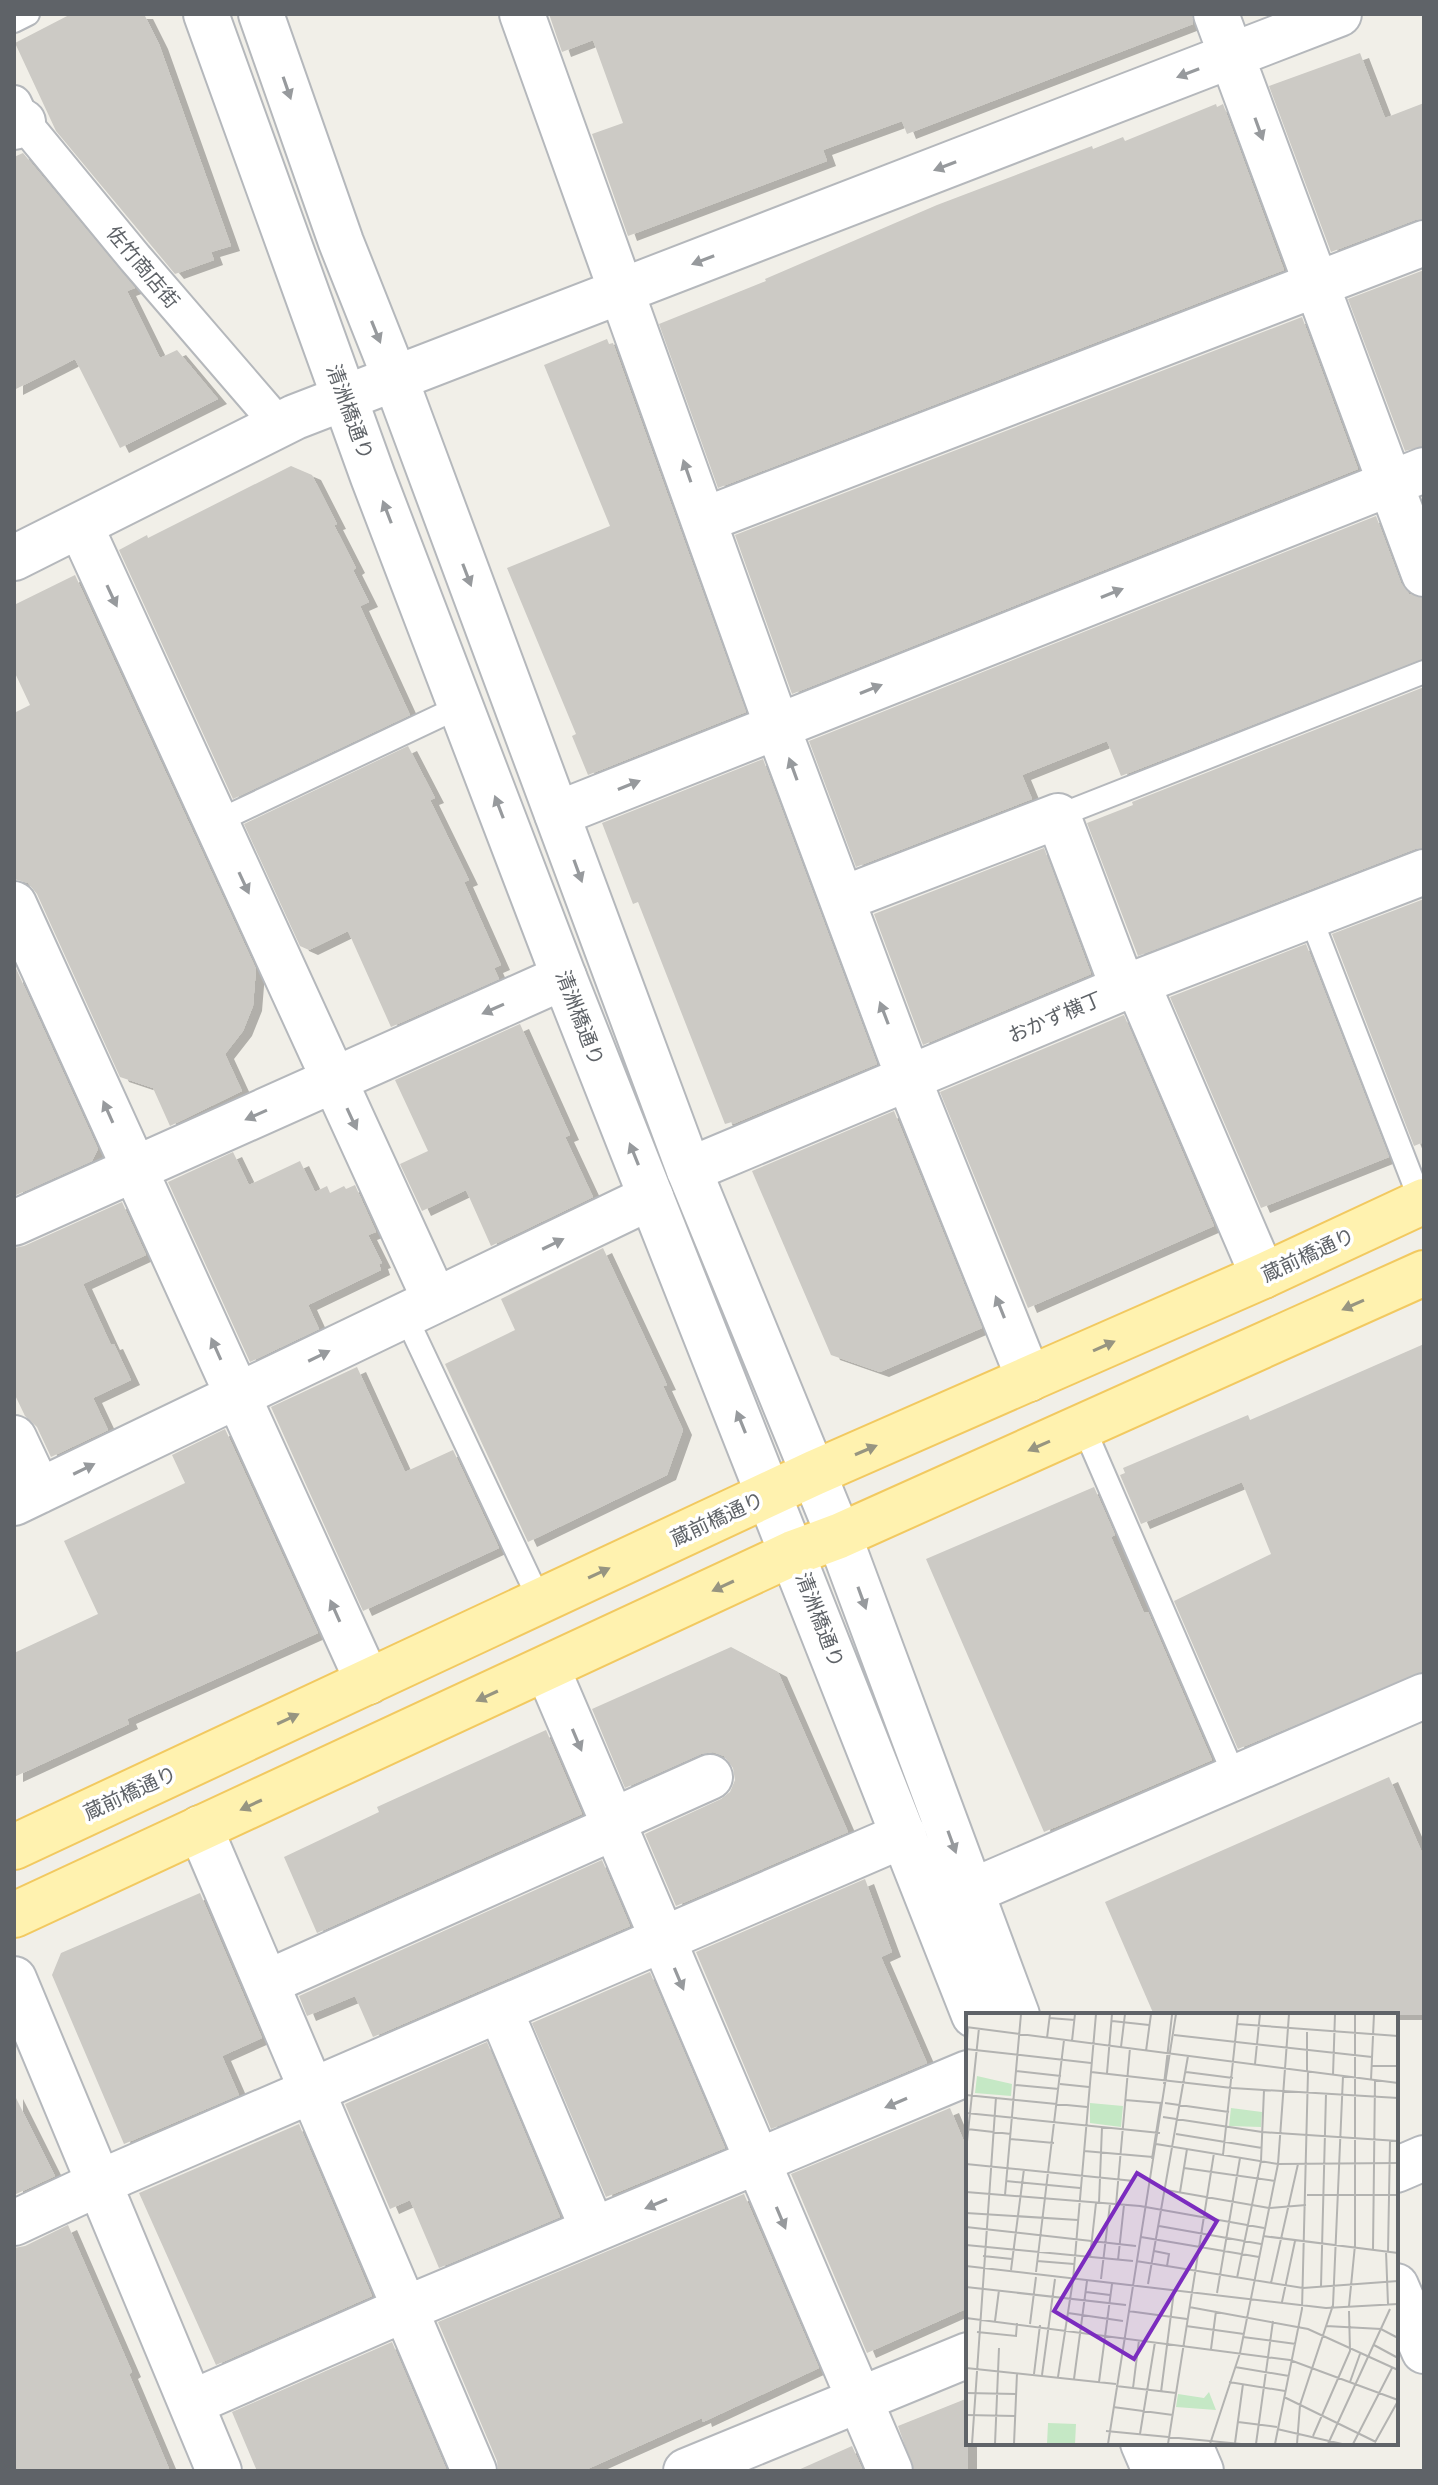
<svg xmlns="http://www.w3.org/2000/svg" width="1438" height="2485" viewBox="0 0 1438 2485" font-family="Manrope,'Noto Sans JP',sans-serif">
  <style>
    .building { fill: #cccac5; filter: url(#shadow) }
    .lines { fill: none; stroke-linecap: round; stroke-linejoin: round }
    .service-casing { stroke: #b5b8bc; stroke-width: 26 }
    .pedestrian-casing { stroke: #b5b8bc; stroke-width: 38 }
    .minor-casing { stroke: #b5b8bc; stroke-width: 48 }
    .tertiary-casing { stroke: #b5b8bc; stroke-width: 48 }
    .primary-casing { stroke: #f2c960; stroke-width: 48 }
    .service { stroke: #fff; stroke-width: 22 }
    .pedestrian { stroke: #fff; stroke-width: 34 }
    .minor { stroke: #fff; stroke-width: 44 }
    .tertiary { stroke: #fff; stroke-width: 44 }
    .primary { stroke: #fff2af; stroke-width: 44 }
    .oneway { fill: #979a9d }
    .oneway2 { fill: #979581 }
    .labels { text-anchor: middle; stroke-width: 7; stroke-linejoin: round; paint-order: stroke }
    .street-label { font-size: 20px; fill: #5f6368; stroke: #fff }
    .inset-road { fill: none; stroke: #b3b3b1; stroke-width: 2 }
    .view { fill: #7b2cbf; fill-opacity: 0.15; stroke: #7b2cbf; stroke-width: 4 }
    .inset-edge { fill: none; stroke: #5f6368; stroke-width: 4 }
  </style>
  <defs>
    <filter id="shadow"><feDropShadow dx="9" dy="5" stdDeviation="0" flood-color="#0004"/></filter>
  </defs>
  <rect width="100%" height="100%" fill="#f1efe8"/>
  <!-- building -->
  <path class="building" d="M71,14H144L159,44L231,246L211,252L214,260L175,274L56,131L15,43Z
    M549,14H1192L1193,24L907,134L902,121L823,150L827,161L628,236L592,134L623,123L593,40L562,52Z
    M1360,53L1385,118L1424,103V219L1415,220L1331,252L1269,86Z
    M1216,104L1217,107L1223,104L1284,270L718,488L659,324L766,281L765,279L937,205L1092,146L1093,149L1123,137L1125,141Z
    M23,153L135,288L127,291L160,358L177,350L218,399L120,448L75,359L14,390V157Z
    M1424,270V446L1405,451L1348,299Z
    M1302,317L1358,469L792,694L735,535Z
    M607,339L609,344L613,343L746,712L588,775L572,736L576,734L507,568L610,526L544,365Z
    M291,466L312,475L337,524L334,525L356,568L353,570L369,602L360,606L410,715L233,799L119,550L147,535L148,538Z
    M1376,516L1401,583L1409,594L1424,598V658L1121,776L1107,741L1022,775L1032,799L856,867L809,741Z
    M75,575L256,969L253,1006L243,1031L225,1054L242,1091L170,1126L153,1088L120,1077L37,894L28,883L14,879V713L30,705L14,671V605Z
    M1424,687V848L1415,849L1138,956L1087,823L1133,805L1132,802Z
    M408,746L435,798L430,800L469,880L464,882L501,965L494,968L499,979L391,1027L348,931L309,950L300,946L244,824Z
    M763,759L877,1064L733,1124L732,1122L725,1124L638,902L633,904L602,823Z
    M1044,848L1091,974L923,1045L874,914Z
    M1424,899V1142L1414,1146L1332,934Z
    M1306,944L1389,1157L1261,1208L1170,997Z
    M14,964L98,1149L92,1161L14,1196Z
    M1124,1015L1214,1226L1028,1308L940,1092Z
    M520,1024L570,1135L565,1137L593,1197L491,1246L466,1190L422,1211L400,1164L428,1151L395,1080Z
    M894,1111L982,1328L880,1372L831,1355L752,1171Z
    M233,1152L249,1185L300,1161L315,1192L327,1186L330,1193L344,1186L346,1189L355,1185L376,1232L368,1235L382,1263L379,1264L381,1270L308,1305L319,1329L250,1362L168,1182Z
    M122,1202L146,1255L83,1284L111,1345L114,1344L131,1380L93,1398L108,1430L51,1457L37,1427L25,1416L14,1393V1248L24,1246Z
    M603,1248L667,1385L663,1386L683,1430L667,1475L528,1542L445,1364L515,1330L501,1299Z
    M1424,1344V1671L1238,1749L1174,1601L1271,1554L1242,1482L1141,1524L1120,1475L1125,1473L1123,1468L1248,1415L1250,1420Z
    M357,1367L405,1472L453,1450L499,1548L363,1611L271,1407Z
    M225,1429L318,1633L127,1719L129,1724L14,1777V1653L98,1614L64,1541L185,1483L172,1455Z
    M1094,1487L1115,1535L1111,1537L1144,1613L1148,1612L1212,1760L1044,1832L926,1559Z
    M731,1647L778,1672L848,1832L676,1906L645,1834L721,1799L730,1792L735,1780L733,1768L724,1756L713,1752L701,1754L625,1788L592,1709Z
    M546,1730L582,1814L317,1933L284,1857L379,1812L377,1807Z
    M1389,1777L1424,1857V2015H1154L1105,1902Z
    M602,1860L630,1926L373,2037L355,1996L307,2016L299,1996Z
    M865,1879L892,1952L881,1957L927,2063L771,2129L696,1952Z
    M200,1893L262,2038L222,2056L239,2095L124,2144L52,1975L61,1953Z
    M650,1972L725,2148L606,2197L532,2023Z
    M487,2042L560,2217L439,2268L410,2200L390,2209L345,2104Z
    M14,2094L55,2176L14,2195Z
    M950,2108L968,2151V2308L867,2353L791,2174Z
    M299,2124L372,2296L216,2365L139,2193Z
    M744,2194L819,2368L703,2422L702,2418L583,2471H498L497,2461L438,2322Z
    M68,2225L132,2372L129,2374L170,2471H14V2248L25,2246Z
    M392,2342L447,2471H257L232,2412Z
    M968,2398V2471H914L898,2426Z
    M852,2446L863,2471H796Z"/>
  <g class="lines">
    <!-- service casing -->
    <g class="service-casing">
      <path id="service" d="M14,21L28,14
        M1058,816L1424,672
        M216,822L461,706
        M1310,916L1421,1202
        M405,1315L540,1601
        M1083,1426L1235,1777"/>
    </g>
    <!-- pedestrian casing -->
    <g class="pedestrian-casing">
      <path id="pedestrian" d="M14,103L23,122L135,258L279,425"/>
    </g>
    <!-- minor casing -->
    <g class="minor-casing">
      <path id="minor" d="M522,14L777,726L918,1103L1029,1379
        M1216,14L1424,574
        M14,127L23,122
        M704,520L1424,243
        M80,525L435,1300
        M14,558L295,417L1339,14
        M557,814L1424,470
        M842,899L1058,816L1123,988
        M14,904L368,1682
        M1137,983L1263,1276
        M689,1170L1123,988L1424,872
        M14,1223L564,977
        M14,1438L39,1491
        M14,1503L651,1197
        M547,1668L890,2471
        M612,1821L710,1777
        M200,1828L474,2471
        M970,1892L1424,1696
        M14,1979L219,2471
        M266,1983L615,1827
        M500,2010L593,2230
        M1396,2170L1424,2158
        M14,2223L121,2173L904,1835
        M1396,2286L1424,2351
        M191,2403L405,2309L968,2073
        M686,2471L968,2355"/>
    </g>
    <!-- tertiary casing -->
    <g class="tertiary-casing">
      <path id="tertiary" d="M206,14L373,477L564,977L974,2015
        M261,14L341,242L395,378L689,1170L839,1536L1017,2015
        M1143,2443L1155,2471
        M1189,2443L1201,2471"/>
    </g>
    <!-- primary casing -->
    <g class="primary-casing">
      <path id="primary" d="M14,1847L814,1473L1263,1276L1424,1201
        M14,1915L793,1553L839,1536L1424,1273"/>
    </g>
    <!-- service -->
    <use href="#service" class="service"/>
    <!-- pedestrian -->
    <use href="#pedestrian" class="pedestrian"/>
    <!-- minor -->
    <use href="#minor" class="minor"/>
    <!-- tertiary -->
    <use href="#tertiary" class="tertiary"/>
    <!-- primary -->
    <use href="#primary" class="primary"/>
  </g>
  <!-- one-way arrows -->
  <defs><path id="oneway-solid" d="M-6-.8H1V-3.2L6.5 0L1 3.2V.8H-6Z" transform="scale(2)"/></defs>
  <g class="oneway">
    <use href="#oneway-solid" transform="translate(1188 73) rotate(159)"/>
    <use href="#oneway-solid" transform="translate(287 88) rotate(71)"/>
    <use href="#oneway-solid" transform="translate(1259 129) rotate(70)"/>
    <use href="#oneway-solid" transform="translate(945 166) rotate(159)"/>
    <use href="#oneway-solid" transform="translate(703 260) rotate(159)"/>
    <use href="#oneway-solid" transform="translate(376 332) rotate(68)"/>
    <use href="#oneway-solid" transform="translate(687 471) rotate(-109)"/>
    <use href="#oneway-solid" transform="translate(387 512) rotate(-111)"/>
    <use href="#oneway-solid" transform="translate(467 575) rotate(69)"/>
    <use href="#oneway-solid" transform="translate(1112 593) rotate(-22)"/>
    <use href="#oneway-solid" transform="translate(112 596) rotate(65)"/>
    <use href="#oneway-solid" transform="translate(871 689) rotate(-22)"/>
    <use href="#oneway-solid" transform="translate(793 769) rotate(-110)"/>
    <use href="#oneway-solid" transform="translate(629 785) rotate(-22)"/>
    <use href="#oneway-solid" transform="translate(499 807) rotate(-111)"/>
    <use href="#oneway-solid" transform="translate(578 871) rotate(70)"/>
    <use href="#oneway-solid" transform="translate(244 883) rotate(65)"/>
    <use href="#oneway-solid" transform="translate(493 1009) rotate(156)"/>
    <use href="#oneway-solid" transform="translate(884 1013) rotate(-111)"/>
    <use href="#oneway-solid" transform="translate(108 1112) rotate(-114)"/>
    <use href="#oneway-solid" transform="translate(256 1115) rotate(156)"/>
    <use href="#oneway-solid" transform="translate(352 1119) rotate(65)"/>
    <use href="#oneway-solid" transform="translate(634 1154) rotate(-112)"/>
    <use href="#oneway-solid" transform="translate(553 1244) rotate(-26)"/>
    <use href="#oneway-solid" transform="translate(1000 1307) rotate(-112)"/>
    <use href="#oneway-solid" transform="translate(216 1349) rotate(-114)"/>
    <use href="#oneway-solid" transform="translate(319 1356) rotate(-26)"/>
    <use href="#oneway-solid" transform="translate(741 1422) rotate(-112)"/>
    <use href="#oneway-solid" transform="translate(84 1469) rotate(-26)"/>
    <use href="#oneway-solid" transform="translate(862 1598) rotate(70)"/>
    <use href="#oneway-solid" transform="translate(335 1611) rotate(-114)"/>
    <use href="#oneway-solid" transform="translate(577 1740) rotate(67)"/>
    <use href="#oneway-solid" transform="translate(952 1842) rotate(70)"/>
    <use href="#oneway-solid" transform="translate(679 1979) rotate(67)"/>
    <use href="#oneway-solid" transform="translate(896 2103) rotate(157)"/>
    <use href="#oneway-solid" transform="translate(656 2204) rotate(157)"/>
    <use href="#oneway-solid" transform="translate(781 2218) rotate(67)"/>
  </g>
  <g class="oneway2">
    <use href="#oneway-solid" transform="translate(1353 1305) rotate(156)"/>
    <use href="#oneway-solid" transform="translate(1104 1346) rotate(-24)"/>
    <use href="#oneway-solid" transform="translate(1039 1446) rotate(156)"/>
    <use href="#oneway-solid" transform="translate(866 1450) rotate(-23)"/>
    <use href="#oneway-solid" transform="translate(599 1573) rotate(-25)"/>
    <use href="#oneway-solid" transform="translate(723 1586) rotate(155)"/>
    <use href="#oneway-solid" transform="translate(487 1696) rotate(155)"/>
    <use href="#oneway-solid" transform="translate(288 1719) rotate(-25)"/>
    <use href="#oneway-solid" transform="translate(251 1805) rotate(155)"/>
  </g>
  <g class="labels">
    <!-- street labels -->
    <g class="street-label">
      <text transform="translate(143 267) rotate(50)" y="7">佐竹商店街</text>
      <text transform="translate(350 412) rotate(70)" y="7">清洲橋通り</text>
      <text transform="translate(1055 1017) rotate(-23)" y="7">おかず横丁</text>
      <text transform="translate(580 1018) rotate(69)" y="7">清洲橋通り</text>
      <text transform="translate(1308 1255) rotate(-25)" y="7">蔵前橋通り</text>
      <text transform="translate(717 1519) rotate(-25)" y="7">蔵前橋通り</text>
      <text transform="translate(820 1620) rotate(69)" y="7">清洲橋通り</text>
      <text transform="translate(130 1793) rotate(-25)" y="7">蔵前橋通り</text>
    </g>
  </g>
  <!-- overview -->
  <g transform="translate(966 2013)">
    <rect width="432" height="432" fill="#f1efe8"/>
    <path d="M11,63L46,71L45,83L9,80ZM124,90L157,93L155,114L124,110ZM265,95L296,99L295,114L263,113ZM243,379L250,397L210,394L212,381L238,385ZM82,410L110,411L109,431H81Z" fill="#c5e8c5"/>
    <path class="inset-road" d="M83,5L109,7M146,8L183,12M271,11L432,23M0,14L432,70M341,19V58M208,22L406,44M81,25L84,1M106,28L109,1M155,34L159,1M0,36L125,50M180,38L185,1M0,41L2,14M289,51L294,1M406,53H432M50,58L95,63M125,59L266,75L432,85M220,59L267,65M141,60L146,1M367,62L369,1M405,67L408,1M94,71L123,74M198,71L206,2M49,72L93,76M0,82L121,94M159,87L195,90M199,90L263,99M0,100L194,120M197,104L296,119L432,128M1,116L45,121M210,121L296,135M44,126L88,130M190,131L312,151L432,150M0,138L13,15M118,138L187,144M257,142L272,1M186,146L195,89M0,151L168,168M218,155L309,168M40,168L114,175M200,177L303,195L340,192M0,179L174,193L298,215M214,179L221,136M39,182L55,1M341,182H432M133,190L136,114M150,192L164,35M0,200L112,207M193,213L295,231M0,214L170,233M297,223L432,240M175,224L293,244M0,232L167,248M407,237L409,67M188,238L203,241L201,253M420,238L422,291M422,239L424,128M17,243L46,246M124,244L130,190M152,247L158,192M71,248L108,251M170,248L337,275L432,268M0,253L360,295L432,291M45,257L58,156M70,259L98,27M271,265L295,148L298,77M135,266L144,191M305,270L332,151M182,271L222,43M355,273L360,81M0,274L160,292M120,279L144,282M251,280L274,145M316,289L329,228M383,293L389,232V1M223,294L342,316L432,357M162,298L221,306M102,300L157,308M0,305L324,347L432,387M29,308L33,277M64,311L70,264M220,313L278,321M360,313L415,316L432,325M11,319L50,323L51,310M277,324L330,331M408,332L432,345M245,336L250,298M269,354L323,363M0,355L150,371M68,361L74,312M76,362L89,266M92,364L107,267L130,1M108,366L121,268M133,369L146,271M263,369L319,378M384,369L394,341M150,373L210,380M167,375L173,327M195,379L208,278M0,380L50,381M318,384L410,429M147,394L207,402M0,402L49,403M272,409L311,414M311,416L376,431M140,418L275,431M174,421L189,329M347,423L384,338L383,298M269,430L277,371M6,431L30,84M29,431L33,335M48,431L51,360M142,431L210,1M202,431L248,140M244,431L274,340L312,151L323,1M290,431L307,308M309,431L336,296L342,59M331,431L334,392L367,292L377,63M362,431L424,296M387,431L426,355M408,431L432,388"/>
    <path class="view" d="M171,160L251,208L168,346L88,298Z"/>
    <rect width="432" height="432" class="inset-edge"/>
  </g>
  <!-- border -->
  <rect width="1438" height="2485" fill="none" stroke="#5f6368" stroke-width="32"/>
</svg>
